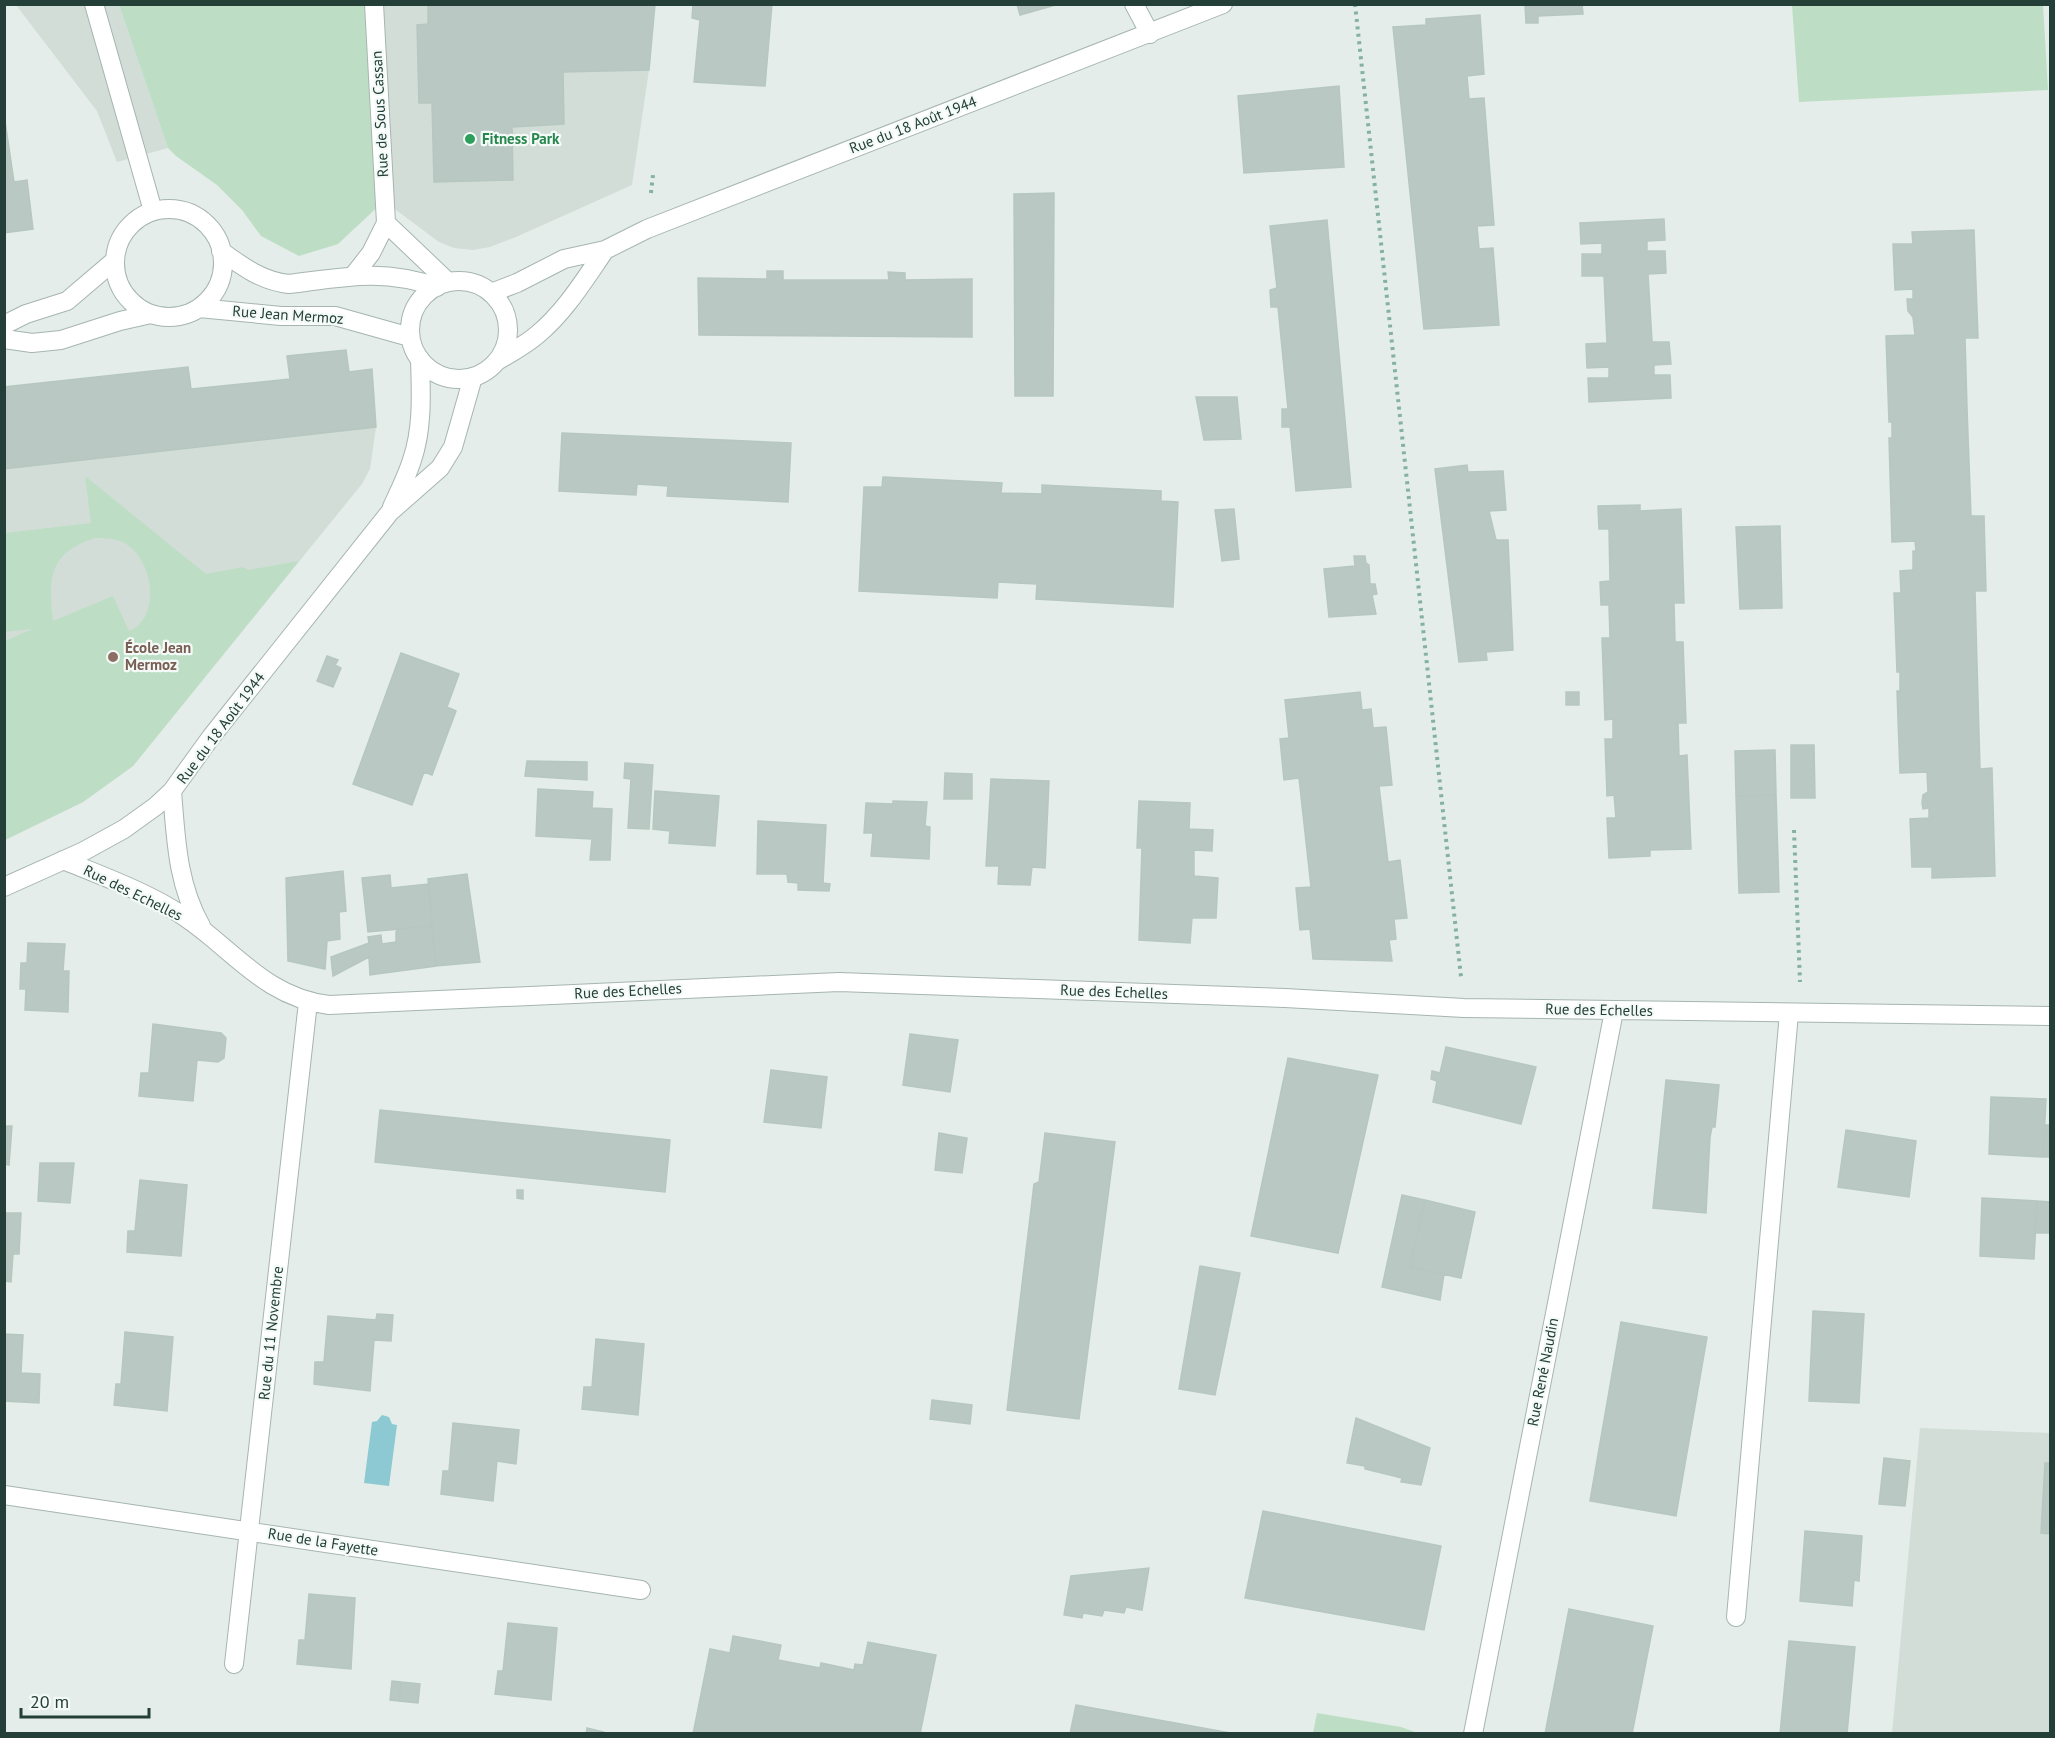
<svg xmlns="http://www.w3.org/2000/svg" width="2055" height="1738" viewBox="0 0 2055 1738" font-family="'PT Sans',sans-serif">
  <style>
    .built { fill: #d2ddd8 }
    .green { fill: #bddec5; fill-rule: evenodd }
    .water { fill: #8cc9d2 }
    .building { fill: #b9c8c2; stroke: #b6c7c0; stroke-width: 1.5 }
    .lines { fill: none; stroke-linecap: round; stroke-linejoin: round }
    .service-casing { stroke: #a6b5b0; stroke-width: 20 }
    .minor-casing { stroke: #a6b5b0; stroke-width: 20 }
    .tertiary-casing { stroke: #a6b5b0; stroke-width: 20 }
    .path { stroke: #84b1a2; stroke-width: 4; stroke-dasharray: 3 4.5; stroke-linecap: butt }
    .service { stroke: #fff; stroke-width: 18 }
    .minor { stroke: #fff; stroke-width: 18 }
    .tertiary { stroke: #fff; stroke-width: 18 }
    .leisure-dot { fill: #2e9e5b; stroke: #f4faf7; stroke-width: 2 }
    .education-dot { fill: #8d6e63; stroke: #f4faf7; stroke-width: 2 }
    .labels { text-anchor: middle; stroke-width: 4.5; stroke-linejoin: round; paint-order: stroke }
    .street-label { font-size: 15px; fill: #233f37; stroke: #f4faf7 }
    .leisure-label { font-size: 15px; font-weight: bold; fill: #27864d; stroke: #f4faf7; text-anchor: start }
    .education-label { font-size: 15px; font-weight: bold; fill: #785e54; stroke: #f4faf7; text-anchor: start }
  </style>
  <rect width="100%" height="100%" fill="#e4ede9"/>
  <!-- built -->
  <path class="built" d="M16,5H119L168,148L117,162L97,111Z
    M374,5H655L649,70L632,185L516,237L490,247L473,250L454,248L439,242L384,201Z
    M346,350L349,372L372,369L376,427L370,469L362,484L133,766L83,802L5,840L4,387L188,367L191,389L290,379L287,356Z
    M1920,1428L2050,1433V1733L1892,1734Z"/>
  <!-- green -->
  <path class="green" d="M119,5H374L384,201L338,244L299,256L261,236L242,210L217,185L176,156L168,148Z
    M1792,5H2043L2048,90L1799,102Z
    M85,476L206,574L243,567L248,570L299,561L133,766L83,802L5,840V641L32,629L5,632V533L91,523ZM95,538C107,538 120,538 130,547C153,565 161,617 129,631L113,596L53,621C48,577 49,553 95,538Z
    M1317,1713L1401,1727L1418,1733H1313Z"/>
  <!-- water -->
  <path class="water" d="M382,1415L389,1417L392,1424L397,1425L389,1486L364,1483L372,1422L377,1421Z"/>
  <!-- building -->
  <path class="building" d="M428,4H655L649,70L563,72L564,124L512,127L513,180L434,182L432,103H419L417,25L428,24Z
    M693,4H772L765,86L694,82L700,20L692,18Z
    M1017,4H1059L1020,15Z
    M1525,4H1582L1583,14L1538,16V23H1526Z
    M1480,15L1484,74L1467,76L1469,99L1484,98L1494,225L1477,226L1479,249L1493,248L1499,325L1424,329L1393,27L1426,25V19Z
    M1339,86L1344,167L1244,173L1238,96Z
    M4,114L14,182L27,180L33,229L4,233Z
    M1054,193L1053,396H1015L1014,194Z
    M1664,219L1665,240L1647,241V251H1665L1666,273L1648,274L1652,342H1669L1671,364L1654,365V375H1670L1671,398L1589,402L1588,378H1609V367L1587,368L1586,344L1607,343L1604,276H1582V254H1602V243L1581,244L1580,223Z
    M1327,220L1351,487L1296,491L1290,427H1282V409H1288L1278,307H1271L1270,290L1277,288L1270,226Z
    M1974,230L1978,338H1965L1967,408L1971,516H1984L1986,591H1975L1978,700L1980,769L1992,768L1995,876L1932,878V867H1912L1910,819L1929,818V808L1923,809L1922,803L1923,795L1928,792L1927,772L1900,773L1897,691H1900V672H1897L1894,593H1901L1900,571L1913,570V551H1916L1915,541L1892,542L1889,438H1892V422H1889L1886,336L1915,335L1913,317L1908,311L1907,299H1913V289L1895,290L1893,244H1913L1912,232Z
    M767,271H783V280H889L888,272L905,273V280L972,279V337L699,335L698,278L767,279Z
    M346,350L349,372L372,369L376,427L4,469V387L188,367L191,389L290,379L287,356Z
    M1196,397H1237L1241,439L1204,440Z
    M562,433L791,443L788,502L667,496L668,486L637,484L636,495L559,491Z
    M1467,465L1468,472L1503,471L1506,510L1489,511L1496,540H1508L1513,650L1486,652L1487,660L1459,662L1435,469Z
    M883,477L1002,483L1001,493L1042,494V485L1161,491V501L1178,502L1173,607L1036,599L1037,584L998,582L997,598L859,591L864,487H882Z
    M1640,505V511L1681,509L1684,603H1674L1675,642H1683L1686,723H1678L1679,756L1687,755L1691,849L1650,850V856L1609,858L1607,818H1616L1614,795L1607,796L1605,739H1613V719L1605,720L1602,638H1610L1609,605H1601L1600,582L1610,581L1609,529H1599L1598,506Z
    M1234,509L1239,559L1222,561L1215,510Z
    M1780,526L1782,608L1740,609L1736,527Z
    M1354,556H1365L1366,563L1369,565L1370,584H1375L1377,594L1372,595L1376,614L1329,617L1324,569L1355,566Z
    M401,653L459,674L447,707L456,711L432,775L424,772L412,805L353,784Z
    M327,656L338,660L335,665L341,668L333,687L317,681Z
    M1360,692L1362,710L1371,709L1373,728L1386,727L1392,785L1379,786L1388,862L1400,860L1407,918L1394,919L1396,939L1389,940L1392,961L1313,959L1310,929L1300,930L1296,888L1311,887L1299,778L1284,780L1280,739L1289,738L1285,700Z
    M1566,692H1579V705H1566Z
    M1791,745H1814L1815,798H1791Z
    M1775,750L1776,795L1736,796L1735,751Z
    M527,761L587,762V780L525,776Z
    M625,763L653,765L649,829L628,828L631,779L624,778Z
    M945,773L972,774V799H944Z
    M991,779L1049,781L1045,868L1032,867L1030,885L998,884L999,866H986Z
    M538,789L593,792L592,808L612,809L610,860H590L592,839L536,836Z
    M655,791L719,796L715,846L669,843L670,831L653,829Z
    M1776,795L1779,892L1739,893L1736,796Z
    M893,801L927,802L925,826L930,827L929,859L871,856L873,833H864L866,803L893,804Z
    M1139,801L1190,803L1189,829L1213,830L1212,851L1194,850V876L1218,878L1216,918H1192L1190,943L1139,940L1142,848H1137Z
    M758,821L826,825L823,883L830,884L829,891L798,890V883L788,882L787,874H757Z
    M343,871L346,911L339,912L340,939L327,941L325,969L288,961L286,878Z
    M467,874L480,962L436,966L428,879Z
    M390,875L391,888L428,884L432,926L368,932L362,878Z
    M432,926L436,966L370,975L369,957L333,976L331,957L369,943L368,937L381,935L382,944L396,942V929Z
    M28,943L65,944L63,971H69L68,1012L25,1010L26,989H20L21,963H27Z
    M153,1024L221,1033L226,1038L224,1058L218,1062L197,1060L193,1101L139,1096L141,1073H149Z
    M910,1034L958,1040L950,1092L903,1085Z
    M1446,1047L1536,1067L1521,1124L1433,1102L1437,1081L1431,1079L1432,1071L1440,1073Z
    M1288,1058L1378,1075L1338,1253L1251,1236Z
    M771,1070L827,1077L821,1128L764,1122Z
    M1666,1080L1719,1085L1715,1127H1712L1710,1137L1706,1213L1653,1208Z
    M1991,1097L2046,1099L2043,1157L1989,1154Z
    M4,1098L5,1126H12L9,1165L4,1164Z
    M380,1110L670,1140L665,1192L375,1162Z
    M2045,1125H2050V1157H2043Z
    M1846,1130L1916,1141L1909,1197L1838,1187Z
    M939,1133L967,1138L962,1173L935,1170Z
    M1045,1133L1115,1142L1079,1419L1007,1410L1032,1201L1034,1184L1039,1182Z
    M40,1163H74L70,1203L38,1201Z
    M140,1180L187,1185L181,1256L127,1252L128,1231H135Z
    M517,1190H523V1199L517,1198Z
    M1402,1195L1425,1200L1410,1267L1444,1274L1440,1300L1382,1287Z
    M1982,1198L2037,1201L2034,1259L1980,1256Z
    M1425,1200L1475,1212L1461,1278L1410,1267Z
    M2037,1201L2050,1202V1233H2035Z
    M4,1213H21L19,1254H13L11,1282L4,1281Z
    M1200,1266L1240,1273L1215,1395L1179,1389Z
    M1813,1311L1864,1314L1859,1403L1809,1401Z
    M377,1314L393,1315L391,1341L374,1340L370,1391L314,1384L315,1362H324L328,1316L376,1320Z
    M1621,1322L1707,1337L1676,1516L1590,1501Z
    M125,1332L173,1337L167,1411L114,1405L116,1384H121Z
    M4,1334L23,1335L21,1373L40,1374L39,1403L4,1401Z
    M596,1339L644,1344L638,1415L582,1409L584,1387H592Z
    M932,1400L972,1405L970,1424L930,1419Z
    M1356,1418L1430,1448L1421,1485L1401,1482L1402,1478L1365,1469V1466L1347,1463Z
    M453,1423L519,1430L516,1464L497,1461L493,1501L441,1494L443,1471H449Z
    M1884,1458L1910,1461L1905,1506L1879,1504Z
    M2045,1463H2050V1534L2041,1533Z
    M1263,1511L1441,1546L1424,1630L1245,1598Z
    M1805,1531L1862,1536L1859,1581L1854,1580L1852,1606L1800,1601Z
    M1149,1568L1142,1610L1126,1607L1124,1613L1104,1610L1102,1616L1083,1613L1082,1618L1064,1615L1071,1576Z
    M309,1594L355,1598L351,1669L297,1664L299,1640H305Z
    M1569,1609L1653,1626L1632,1734H1545Z
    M508,1623L557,1628L551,1700L495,1694L498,1671H503Z
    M733,1636L781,1645L778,1660L820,1668L821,1663L854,1670L855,1664L863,1665L868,1642L936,1655L920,1734H693L710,1649L730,1653Z
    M1789,1641L1855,1647L1847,1734H1780Z
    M392,1681L401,1682L399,1701L390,1700Z
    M401,1682L420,1684L418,1703L399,1701Z
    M1076,1705L1236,1734H1070Z
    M587,1728L604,1732V1734H586Z"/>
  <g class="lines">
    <!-- service casing -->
    <g class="service-casing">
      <path id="service" d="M94,4L153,211
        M1736,1617L1789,1013"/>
    </g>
    <!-- minor casing -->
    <g class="minor-casing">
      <path id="minor" d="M1134,4L1150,34
        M386,223L448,282
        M353,276L371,253L386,223L374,4
        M392,507C399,492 407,476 412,460C423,428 421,393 420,359
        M172,791C176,839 177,883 201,926
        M63,860C100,875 138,889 172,909C228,941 260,997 329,1005L839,982L1285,998L1464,1008L2050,1016
        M4,887L84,851L124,829L156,806L172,791L211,737L390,512L440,468L453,447L473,377
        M4,1495L641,1590
        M234,1664L308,1002
        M1473,1734L1614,1011"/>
    </g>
    <!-- tertiary casing -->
    <g class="tertiary-casing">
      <path id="tertiary" d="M115 263a54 54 0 1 1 108 0a54 54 0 1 1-108 0Z
        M221,251C243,267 262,281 289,284C345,277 382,268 437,287
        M410 330a49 49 0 1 1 98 0a49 49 0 1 1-98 0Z
        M491,293L517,283L564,259L605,250L647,229L1223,4
        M199,308L281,316H335L410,337
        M4,325L26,314L67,301L114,261
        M4,339L32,343L61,340L120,321L151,314
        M497,361C511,353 525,345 537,335C565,312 585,279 605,250"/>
    </g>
    <!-- path -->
    <path class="path" d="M1355,4L1461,977
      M651,193L653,175
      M1794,830L1800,982"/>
    <!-- service -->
    <use href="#service" class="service"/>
    <!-- minor -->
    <use href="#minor" class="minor"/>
    <!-- tertiary -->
    <use href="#tertiary" class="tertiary"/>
  </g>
  <!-- markers -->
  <circle class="leisure-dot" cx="470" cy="139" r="6"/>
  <circle class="education-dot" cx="113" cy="657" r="6"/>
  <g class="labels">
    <!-- street labels -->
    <g class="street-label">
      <text transform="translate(380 114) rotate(-93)" y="5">Rue de Sous Cassan</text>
      <text transform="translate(913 125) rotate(-21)" y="5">Rue du 18 Août 1944</text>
      <text transform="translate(288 315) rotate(4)" y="5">Rue Jean Mermoz</text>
      <text transform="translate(221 728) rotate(-53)" y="5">Rue du 18 Août 1944</text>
      <text transform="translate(133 893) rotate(26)" y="5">Rue des Echelles</text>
      <text transform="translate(628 991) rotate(-3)" y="5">Rue des Echelles</text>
      <text transform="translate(1114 992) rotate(2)" y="5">Rue des Echelles</text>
      <text transform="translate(1599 1010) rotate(1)" y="5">Rue des Echelles</text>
      <text transform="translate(271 1333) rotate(-84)" y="5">Rue du 11 Novembre</text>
      <text transform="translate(1543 1372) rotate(-79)" y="5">Rue René Naudin</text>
      <text transform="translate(323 1542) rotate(9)" y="5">Rue de la Fayette</text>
    </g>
    <!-- leisure labels -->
    <g class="leisure-label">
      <text x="482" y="144">Fitness Park</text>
    </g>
    <!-- education labels -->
    <g class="education-label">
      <text x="125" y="653">École Jean<tspan x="125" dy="17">Mermoz</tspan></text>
    </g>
  </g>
  <!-- border -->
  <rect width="2055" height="1738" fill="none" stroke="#233f37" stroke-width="12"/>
  <!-- scale -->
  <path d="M21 1708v9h128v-9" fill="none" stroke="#233f37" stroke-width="3"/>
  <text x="30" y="1708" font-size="18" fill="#233f37" stroke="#f4faf7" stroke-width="4.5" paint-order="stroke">20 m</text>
</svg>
